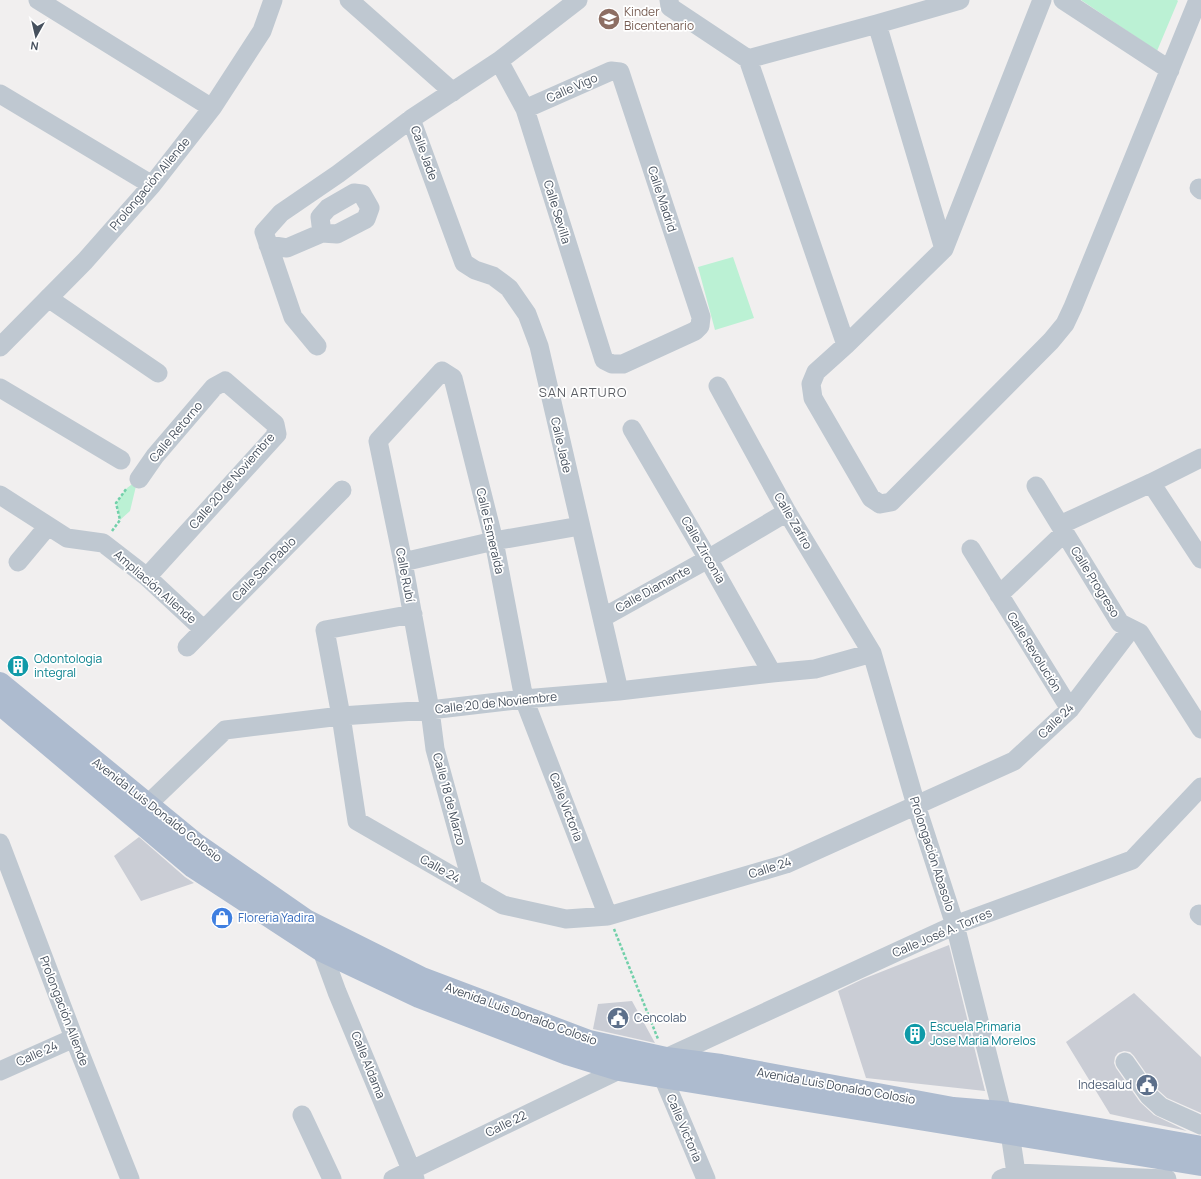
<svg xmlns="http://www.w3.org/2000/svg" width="1201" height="1179" viewBox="0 0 1201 1179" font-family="Manrope,sans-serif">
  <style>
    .green { fill: #bbf1d4 }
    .building { fill: #cacdd5 }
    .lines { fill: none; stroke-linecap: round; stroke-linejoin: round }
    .path { stroke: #72d0aa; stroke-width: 2.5; stroke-dasharray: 3 2; stroke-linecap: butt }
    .minor { stroke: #bfc8d1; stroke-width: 19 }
    .major { stroke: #adbbcf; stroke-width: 22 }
    .labels { text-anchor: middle; stroke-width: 3.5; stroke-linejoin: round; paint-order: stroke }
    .education-label { font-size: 12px; fill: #785e54; stroke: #fff; text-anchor: start }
    .street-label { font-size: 12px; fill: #46505d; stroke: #fff }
    .culture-label { font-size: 12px; fill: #0d838f; stroke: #fff; text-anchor: start }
    .shop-label { font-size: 12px; fill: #366cbe; stroke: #fff; text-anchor: start }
    .service-label { font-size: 12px; fill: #4e5e75; stroke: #fff; text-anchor: start }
    .neighbourhood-label { font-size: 13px; letter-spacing: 1px; fill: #5b5e64; stroke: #fff }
  </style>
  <rect width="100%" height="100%" fill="#f1efef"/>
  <!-- green -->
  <path class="green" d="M1081,0H1177L1178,1L1157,51Z
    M733,257L754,318L715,330L698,267Z
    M139,479L137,482L130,511L120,520L116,503L127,488Z"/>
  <!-- building -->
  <path class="building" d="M18,656L30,664L17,674L7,668Z
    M139,837L185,877L194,883L141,901L114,856Z
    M949,945L985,1091L866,1078L838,991L863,979Z
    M1134,993L1201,1057V1113L1167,1098L1157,1089L1134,1056L1130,1052L1124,1051L1118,1053L1115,1057L1114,1063L1116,1068L1140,1102L1154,1115L1187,1131L1110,1114L1066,1042Z
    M632,1001L655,1043L593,1029L598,1004Z"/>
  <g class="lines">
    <!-- path -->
    <path class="path" d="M112,531L120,520L116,503L127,488
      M614,929L658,1039"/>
    <!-- minor -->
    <path class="minor" d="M38,0L212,108
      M349,0L453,92
      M669,0L670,7L748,59L846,345
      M1042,0L944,249L846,345L816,372L811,384L813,398L871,498L880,504L891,502L1051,341L1065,324L1073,307L1198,0
      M1063,0L1170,70
      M877,24L944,249
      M748,59L877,24L960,0
      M499,61L525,109L604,360L612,364H623L695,331L700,326L701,317L620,72L611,71L525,109
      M0,94L152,185
      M411,119L464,263L475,270L493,276L509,288L527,314L539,346L619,691
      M1199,188L1201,190
      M268,245L287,248L322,233L337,234L366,219L370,208L362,194L354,193L328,208L320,217L322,233
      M48,298L158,373
      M317,346L293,317L264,232L281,213L338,174L411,119L499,61L578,0
      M0,347L85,261L152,185L212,108L262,31L273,0
      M718,386L787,512L872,653L916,805L955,925L1002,1112L1010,1133L1016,1173
      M0,388L121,460
      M632,429L708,559L772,673
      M139,479L155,456L214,387L225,381L275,424L277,434L147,577
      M1151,483L1201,559
      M1036,486L1120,623L1140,633L1201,729
      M0,495L67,538L103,543L147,577L204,630
      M1060,525L1151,483L1201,458
      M971,549L1070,709
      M18,562L48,526
      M403,562L494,541L580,526
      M999,595L1064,533
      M413,614L325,630L341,716L357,821L503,905L566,919L608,916L786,864L1014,761L1070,709L1131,629
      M602,618L708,559L787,512
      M187,647L342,490
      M147,805L225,730L341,716L430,710L524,699L619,691L772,673L815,669L872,653
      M0,843L74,1038L130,1179
      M473,887L435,749L430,710L403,562L378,441L442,371L453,378L494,541L524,699L608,916
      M1199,914L1201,916
      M322,951L337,992L415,1179
      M666,1058L955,925L1132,860L1201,787
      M1125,1062L1149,1096L1161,1107L1201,1125
      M0,1071L74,1038
      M663,1077L706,1179
      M302,1115L332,1179
      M393,1179L619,1070
      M1001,1179L1016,1173L1167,1179"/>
    <!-- major -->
    <path class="major" d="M0,683L195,843L306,920L422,978L589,1041L666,1058L721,1065L953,1108L1002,1112L1201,1147
      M0,704L193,867L322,951L419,997L567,1054L619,1070L1201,1165"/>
  </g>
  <!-- icons -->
  <defs>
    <g id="school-disc" transform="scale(1.15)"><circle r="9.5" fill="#8d6e63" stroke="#fff"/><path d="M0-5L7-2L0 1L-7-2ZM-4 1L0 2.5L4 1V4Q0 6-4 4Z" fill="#fff"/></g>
    <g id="building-disc" transform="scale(1.15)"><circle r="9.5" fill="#0f9aa8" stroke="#fff"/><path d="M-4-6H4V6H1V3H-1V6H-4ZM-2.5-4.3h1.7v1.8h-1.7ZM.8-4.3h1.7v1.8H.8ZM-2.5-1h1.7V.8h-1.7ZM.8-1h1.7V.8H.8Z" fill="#fff"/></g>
    <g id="shop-disc" transform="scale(1.15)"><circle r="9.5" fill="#3f7fe0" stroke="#fff"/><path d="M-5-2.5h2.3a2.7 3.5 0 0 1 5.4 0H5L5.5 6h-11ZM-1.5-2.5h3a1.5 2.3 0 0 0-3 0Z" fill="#fff"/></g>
    <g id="civic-disc" transform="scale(1.15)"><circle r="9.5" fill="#5c6f8a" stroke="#fff"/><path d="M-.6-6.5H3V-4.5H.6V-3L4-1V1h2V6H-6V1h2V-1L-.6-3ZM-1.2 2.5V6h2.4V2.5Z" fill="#fff"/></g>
  </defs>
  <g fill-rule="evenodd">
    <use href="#school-disc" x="609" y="19"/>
    <use href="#building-disc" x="18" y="666"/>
    <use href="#shop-disc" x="222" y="918"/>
    <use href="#civic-disc" x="618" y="1018"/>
    <use href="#building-disc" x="915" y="1034"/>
    <use href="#civic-disc" x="1147" y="1085"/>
  </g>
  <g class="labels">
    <!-- education labels -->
    <g class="education-label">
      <text x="624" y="16">Kinder<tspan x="624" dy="14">Bicentenario</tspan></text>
    </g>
    <!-- street labels -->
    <g class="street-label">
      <text transform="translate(572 88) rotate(-24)" y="4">Calle Vigo</text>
      <text transform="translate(424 153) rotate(70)" y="4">Calle Jade</text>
      <text transform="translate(150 184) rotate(-50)" y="4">Prolongación Allende</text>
      <text transform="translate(662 199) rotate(72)" y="4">Calle Madrid</text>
      <text transform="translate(557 212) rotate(73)" y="4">Calle Sevilla</text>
      <text transform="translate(176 432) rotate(-50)" y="4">Calle Retorno</text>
      <text transform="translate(561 445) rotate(77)" y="4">Calle Jade</text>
      <text transform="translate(232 481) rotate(-49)" y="4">Calle 20 de Noviembre</text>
      <text transform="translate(793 521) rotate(60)" y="4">Calle Zafiro</text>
      <text transform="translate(490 531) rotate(77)" y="4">Calle Esmeralda</text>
      <text transform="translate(703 550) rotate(60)" y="4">Calle Zirconia</text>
      <text transform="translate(264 569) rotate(-45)" y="4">Calle San Pablo</text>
      <text transform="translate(405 575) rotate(79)" y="4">Calle Rubí</text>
      <text transform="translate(1095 582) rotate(58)" y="4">Calle Progreso</text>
      <text transform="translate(155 587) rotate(41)" y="4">Ampliación Allende</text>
      <text transform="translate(653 589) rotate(-29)" y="4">Calle Diamante</text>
      <text transform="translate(1034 652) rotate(58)" y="4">Calle Revolución</text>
      <text transform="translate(496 703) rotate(-6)" y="4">Calle 20 de Noviembre</text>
      <text transform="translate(1056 721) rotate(-44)" y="4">Calle 24</text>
      <text transform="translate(449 799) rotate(75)" y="4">Calle 18 de Marzo</text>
      <text transform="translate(566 807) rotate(69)" y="4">Calle Victoria</text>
      <text transform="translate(157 810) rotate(38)" y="4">Avenida Luis Donaldo Colosio</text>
      <text transform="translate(932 854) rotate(72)" y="4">Prolongación Abasolo</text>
      <text transform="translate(770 868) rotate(-18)" y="4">Calle 24</text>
      <text transform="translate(440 869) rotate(30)" y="4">Calle 24</text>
      <text transform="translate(942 933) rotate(-23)" y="4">Calle José A. Torres</text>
      <text transform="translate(64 1011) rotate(69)" y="4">Prolongación Allende</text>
      <text transform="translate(521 1014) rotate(20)" y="4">Avenida Luis Donaldo Colosio</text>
      <text transform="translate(37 1054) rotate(-24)" y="4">Calle 24</text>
      <text transform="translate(368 1065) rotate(68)" y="4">Calle Aldama</text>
      <text transform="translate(836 1086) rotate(10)" y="4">Avenida Luis Donaldo Colosio</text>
      <text transform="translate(506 1124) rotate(-26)" y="4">Calle 22</text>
      <text transform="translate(684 1128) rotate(67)" y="4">Calle Victoria</text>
    </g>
    <!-- culture labels -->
    <g class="culture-label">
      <text x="34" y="663">Odontologia<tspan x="34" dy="14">integral</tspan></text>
      <text x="930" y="1031">Escuela Primaria<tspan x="930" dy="14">Jose Maria Morelos</tspan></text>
    </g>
    <!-- shop labels -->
    <g class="shop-label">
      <text x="238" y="922">Floreria Yadira</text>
    </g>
    <!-- service labels -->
    <g class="service-label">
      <text x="634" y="1022">Cencolab</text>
      <text x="1132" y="1089" text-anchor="end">Indesalud</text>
    </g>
    <!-- neighbourhood labels -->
    <g class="neighbourhood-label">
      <text x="583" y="397">SAN ARTURO</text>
    </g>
  </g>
  <!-- north arrow -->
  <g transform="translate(36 36) rotate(188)" stroke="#ffffff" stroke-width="3" paint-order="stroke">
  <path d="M0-3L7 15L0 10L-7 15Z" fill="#46505d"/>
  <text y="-6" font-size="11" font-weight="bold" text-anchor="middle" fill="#46505d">N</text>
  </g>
</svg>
